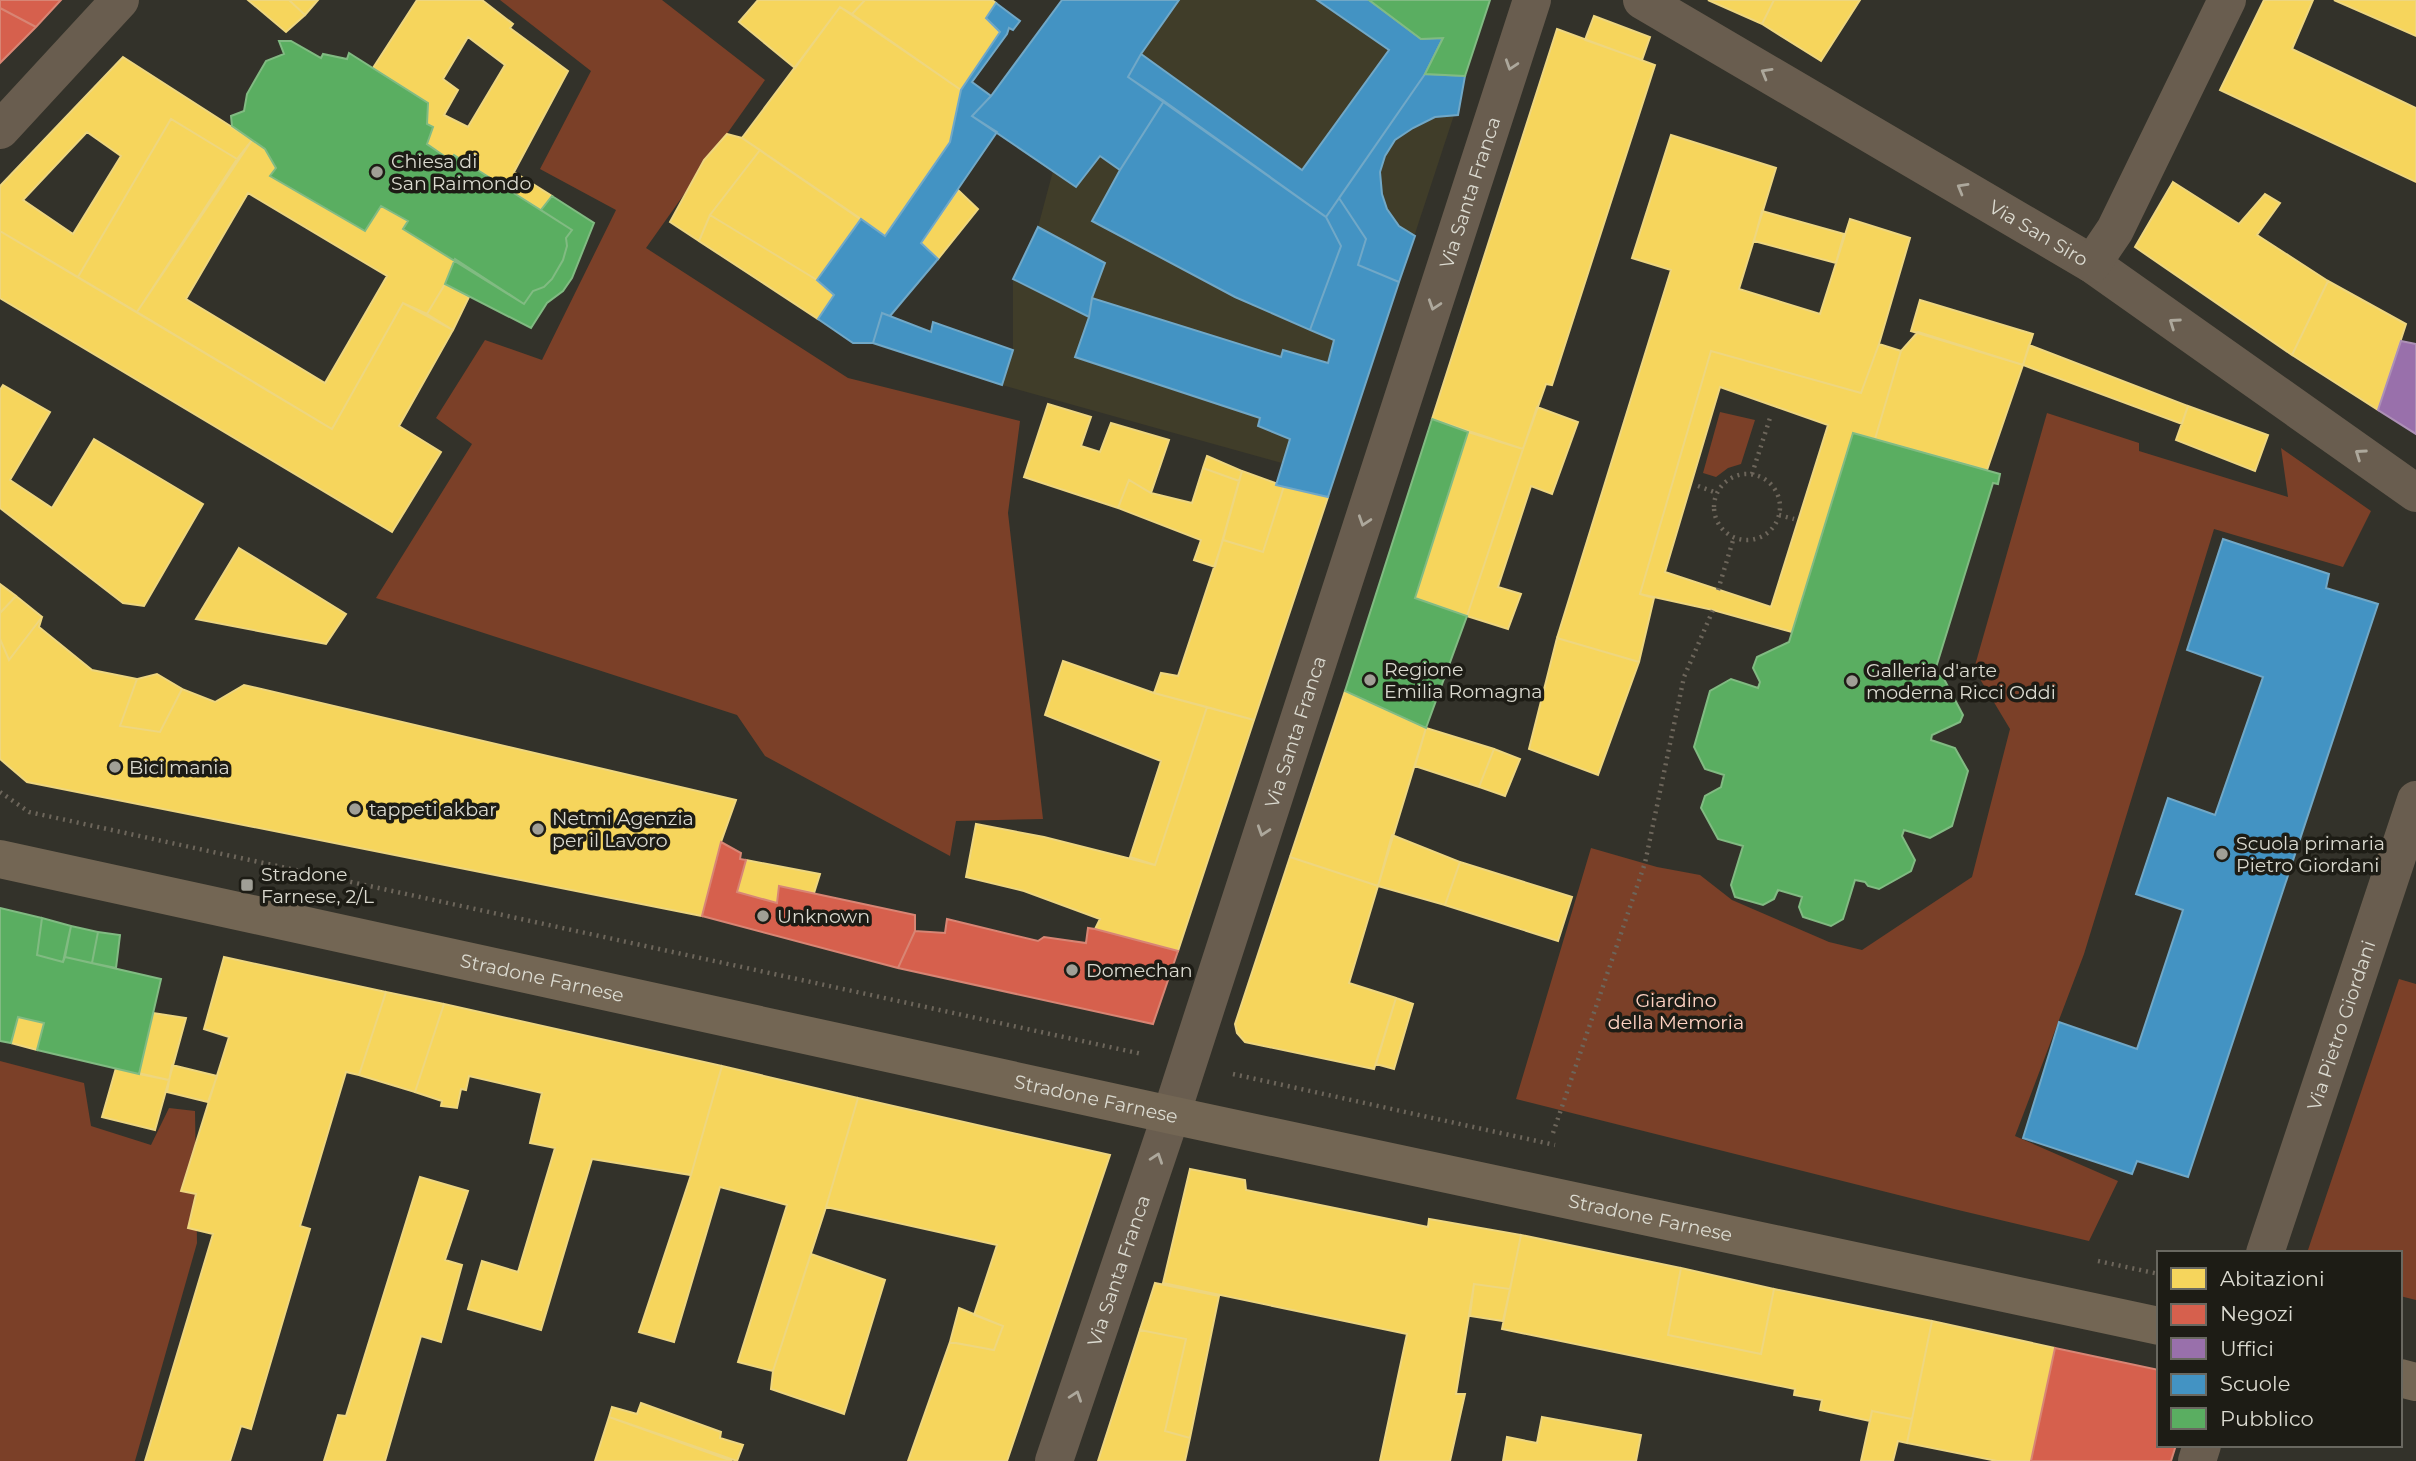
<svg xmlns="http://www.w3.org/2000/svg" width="2416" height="1461" viewBox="0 0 2416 1461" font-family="Montserrat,sans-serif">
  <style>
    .built { fill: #403d29 }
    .green { fill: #7b4028 }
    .homes { fill: #f6d55c; stroke: #eed67f; stroke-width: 2; fill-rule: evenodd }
    .shops { fill: #d6604d; stroke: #d88574; stroke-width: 2 }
    .offices { fill: #9970ab; stroke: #ad90b6; stroke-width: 2 }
    .schools { fill: #4393c3; stroke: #71a8c7; stroke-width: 2 }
    .public { fill: #5aae61; stroke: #81bb82; stroke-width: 2 }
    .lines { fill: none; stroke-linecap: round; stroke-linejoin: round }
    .path { stroke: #6d665b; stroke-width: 4.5; stroke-dasharray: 2 5; stroke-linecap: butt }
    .street { stroke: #695d4f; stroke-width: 38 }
    .secondary { stroke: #736654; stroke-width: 38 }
    .oneway { stroke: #ada89c }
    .poi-dot { fill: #a09f96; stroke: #1d1c15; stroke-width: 2.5 }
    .labels { text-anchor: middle; stroke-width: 7; stroke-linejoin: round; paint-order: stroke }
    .poi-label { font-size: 19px; fill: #dbdad0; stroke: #1d1c15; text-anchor: start }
    .street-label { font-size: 19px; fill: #dbdad0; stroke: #1d1c15 }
    .park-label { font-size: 19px; fill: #ffd3c3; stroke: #1d1c15 }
  </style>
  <rect width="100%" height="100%" fill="#33322a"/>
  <!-- built -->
  <path class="built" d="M1062,0H1369L1465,76L1454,115L1341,459L1290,439L1282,463L1002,385L1013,350V279L1038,227L1053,171L991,96Z"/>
  <!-- green -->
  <path class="green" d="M500,0H662L765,80L646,248L848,378L1020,421L1008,513L1043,819L956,821L950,856L765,756L737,715L376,598L472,444L436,418L485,340L542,360L616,210L540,169L591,71Z
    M1720,412L1755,420L1741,464L1728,468L1716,477L1703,473Z
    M2047,413L2139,443V451L2288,497L2281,448L2371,511L2343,567L2214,529L2084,954L2015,1136L2118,1181L2089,1241L1954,1209L1516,1099L1591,848L1657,867L1700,875L1732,900L1829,942L1862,950L1972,877L2010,729L1974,669Z
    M2399,979L2416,984V1300L2400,1296V1253H2307Z
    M0,1061L84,1083L91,1126L151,1145L169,1108L195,1111L197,1243L135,1461H0Z"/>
  <!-- homes -->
  <path class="homes" d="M248,0H289L305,15L286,32Z
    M289,0H318L305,15Z
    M417,0H482L513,24L510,28L568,71L514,172L552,196L541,210L454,155L450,160L427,144L433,127L427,124L428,103L373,68ZM468,37L505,65L468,127L444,115L458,90L443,79Z
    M758,0H865L852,14L840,7L795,68L739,22Z
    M865,0H992L996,3L986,18L1000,32L961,90L852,14Z
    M1708,0H1774L1762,24Z
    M1774,0H1860L1821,61L1762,24Z
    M2264,0H2313L2292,49L2416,108V182L2220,90Z
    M2334,0H2416V36Z
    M840,7L961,90L950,142L885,236L742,138Z
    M1594,16L1650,37L1642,60L1585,40Z
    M1557,29L1655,65L1552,385L1546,384L1523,449L1432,419Z
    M123,57L252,140L237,159L171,119L78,277L0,231V186ZM87,132L121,156L73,234L23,200Z
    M171,119L237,159L137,312L78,277Z
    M727,134L742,138L760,150L710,215L699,241L670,222L704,160Z
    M1671,135L1776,168L1739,289L1820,314L1850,219L1910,238L1879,344L1861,393L1711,351L1640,594L1654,598L1639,662L1557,638L1671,270L1632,258Z
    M252,140L265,149L276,168L270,176L365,231L381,206L408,221L403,229L455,259L445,284L427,314L403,303L332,429L137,312ZM248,193L387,276L325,383L186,299Z
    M760,150L861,219L817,280L710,215Z
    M2173,182L2239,224L2265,194L2280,203L2257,235L2328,281L2292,355L2135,247Z
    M958,190L978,209L938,259L921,243Z
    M1762,211L1844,234L1836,263L1754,241Z
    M710,215L817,280L834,295L818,319L699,241Z
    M0,231L332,429L403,303L453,330L399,426L441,452L392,532L0,298Z
    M2328,281L2406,324L2378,410L2292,355Z
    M445,284L469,297L453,330L427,314Z
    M1920,300L2033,334L2023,365L1911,331Z
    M1918,332L2023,365L1987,470L1875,439L1901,351Z
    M1879,344L1901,351L1875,439L1853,433L1792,632L1713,610L1640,594L1711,351L1861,393ZM1720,387L1828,425L1771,607L1665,572Z
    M2029,345L2188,406L2182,424L2023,365Z
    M3,385L50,412L10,480L52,508L94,439L203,504L144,606L123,603L0,508V390Z
    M1048,404L1091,417L1081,446L1100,452L1111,423L1169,440L1151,493L1129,480L1118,508L1024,477Z
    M2188,406L2268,435L2255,471L2176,440Z
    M1537,407L1578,422L1552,494L1531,486L1498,587L1521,594L1508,629L1467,616Z
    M1468,432L1523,449L1467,616L1415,598Z
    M1207,456L1242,471L1239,481L1203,468Z
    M1203,468L1239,481L1215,567L1194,560L1201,540L1118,508L1129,480L1151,493L1192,503Z
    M1242,471L1284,486L1263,552L1223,540Z
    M1284,486L1328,497L1254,720L1154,693L1161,673L1178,676L1223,540L1263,552Z
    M239,548L346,614L326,644L196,619Z
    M0,584L16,596L0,613Z
    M16,596L42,617L9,660L0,639V613Z
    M42,617L39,627L92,670L137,679L120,726L160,732L182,689L215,702L244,685L736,800L721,842L702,916L27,782L0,759V639L9,660Z
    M1557,638L1639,662L1598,775L1529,749Z
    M1063,661L1154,693L1207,707L1155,865L1130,857L1161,761L1045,715Z
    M157,674L182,689L160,732L120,726L137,679Z
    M1345,691L1426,728L1378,886L1290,857Z
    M1207,707L1254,720L1178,951L1095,929L1100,919L1024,891L966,877L976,824L1044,837L1155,865Z
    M1426,728L1494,749L1479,787L1415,766Z
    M1494,749L1520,759L1505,796L1479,787Z
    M1392,835L1460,862L1445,905L1378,886Z
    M1290,857L1378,886L1349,983L1396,998L1374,1069L1245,1042L1237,1033L1235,1024Z
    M746,860L820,874L814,893L779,886L777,903L737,892Z
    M1460,862L1572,897L1558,941L1445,905Z
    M224,957L386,992L359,1075L346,1072L300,1226L310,1229L251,1429L241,1426L230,1461H145L213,1234L188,1228L196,1194L181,1191L229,1037L204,1029Z
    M386,992L444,1004L415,1092L359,1075Z
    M1396,998L1413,1004L1394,1069L1376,1064Z
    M444,1004L722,1066L691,1175L592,1159L541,1330L468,1309L482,1261L518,1272L555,1148L530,1143L542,1093L469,1076L466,1090L461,1089L457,1108L441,1106L442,1101L415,1092Z
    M153,1013L186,1018L169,1080L139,1074Z
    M18,1017L44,1023L37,1050L11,1043Z
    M172,1065L217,1076L208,1102L167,1092Z
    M722,1066L858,1098L826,1207L773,1371L738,1362L787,1205L720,1187L674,1342L639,1332L691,1175Z
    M116,1068L169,1080L155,1130L102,1117Z
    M858,1098L1110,1155L1007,1461H908L950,1342L994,1350L1003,1326L974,1315L997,1245L826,1207Z
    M1190,1169L1245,1180L1246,1190L1428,1227L1429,1219L1521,1235L1510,1289L1474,1284L1456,1394H1465L1450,1461H1380L1407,1334L1163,1283Z
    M420,1177L468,1191L445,1260L462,1265L441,1342L421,1336L385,1461H324L338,1415L346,1416Z
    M1521,1235L1681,1268L1668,1335L1761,1354L1774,1289L1932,1321L1912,1419L1872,1411L1870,1421L1820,1410L1822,1400L1794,1395L1795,1389L1502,1329Z
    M811,1254L885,1280L844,1414L771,1389L773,1371Z
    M1681,1268L1774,1289L1761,1354L1668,1335Z
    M1155,1283L1219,1296L1190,1438L1165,1431L1186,1339L1140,1330Z
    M1474,1284L1510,1289L1503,1321L1470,1316Z
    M959,1308L1003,1326L994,1350L950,1342Z
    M1932,1321L2055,1348L2031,1461H1997L1907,1443Z
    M1140,1330L1186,1339L1165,1431L1190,1438L1185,1461H1098Z
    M641,1403L721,1432L720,1438L743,1445L737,1461L609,1417L612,1407L637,1414Z
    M1872,1411L1912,1419L1907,1443L1898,1441L1893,1461H1861Z
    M609,1417L732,1461H595Z
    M1542,1417L1641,1435L1636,1461H1503L1507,1437L1537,1443Z"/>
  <!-- shops -->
  <path class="shops" d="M0,0H61L36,27L0,8Z
    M0,8L36,27L0,63Z
    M721,842L741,853L740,859L746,860L737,892L777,903L779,886L915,915V931L898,968L702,916Z
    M947,919L1038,941L1044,937L1086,943L1088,928L1095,929L1178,951L1153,1024L898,968L915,931L945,933Z
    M2055,1348L2159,1370V1445H2176L2171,1461H2031Z"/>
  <!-- offices -->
  <path class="offices" d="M2401,341L2416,344V434L2378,410Z"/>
  <!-- schools -->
  <path class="schools" d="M1062,0H1179L1141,54L1128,77L1164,101L1120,170L1100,156L1076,187L972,116L991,96Z
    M1317,0H1369L1421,39L1443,38L1425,74L1326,217L1128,77L1141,54L1302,170L1389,50Z
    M996,3L1020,21L1013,30L1009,28L1007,34L972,82L991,96L972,116L997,132L921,243L938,259L890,316L882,313L873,343H853L818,319L834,295L817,280L861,219L885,236L950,142L961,90L1000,32L986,18Z
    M1425,74L1465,76L1458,115L1435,117L1413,128L1395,140L1385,156L1380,172L1382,194L1387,209L1399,226L1415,236L1399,282L1358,265L1366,239L1339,198Z
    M1164,101L1326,217L1341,246L1310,330L1235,297L1092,221L1120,170Z
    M1339,198L1366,239L1358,265L1399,282L1328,497L1276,485L1290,439L1258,426L1260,418L1075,357L1089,317L1092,298L1281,357L1283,350L1328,363L1334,340L1310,330L1341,246L1326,217Z
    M1038,227L1105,263L1092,298L1089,317L1013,279Z
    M882,313L931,332L933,322L1013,350L1002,385L873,343Z
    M2223,539L2329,574L2326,588L2378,604L2188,1177L2137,1161L2132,1174L2023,1138L2059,1022L2137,1049L2183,910L2136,894L2168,798L2215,815L2263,677L2187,650Z"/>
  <!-- public -->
  <path class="public" d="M1369,0H1490L1465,76L1425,74L1443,38L1421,39Z
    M279,41H291L321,58L323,54L347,59L349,53L428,103L427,124L433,127L427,144L450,160L454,155L572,230L566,238L567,246L563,260L552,279L544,287L533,291L524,304L403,229L408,221L381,206L365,231L270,176L276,168L265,149L232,126L231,116L244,111L247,94L266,61L284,54Z
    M552,196L594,223L572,278L563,291L547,303L531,328L445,284L455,259L524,304L533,291L544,287L552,279L563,260L567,246L566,238L572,230L541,210Z
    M1432,419L1468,432L1415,598L1467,616L1426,728L1345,691Z
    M1853,433L2000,474L1998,484L1993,483L1934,674L1943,677L1963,715L1960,722L1932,735L1931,740L1955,748L1968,771L1952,826L1930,838L1904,830L1902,836L1915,860L1911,871L1879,889L1868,886L1865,882L1855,880L1843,919L1831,926L1803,917L1799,907L1802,897L1778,890L1774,899L1763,905L1735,897L1731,885L1743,846L1718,839L1701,808L1705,796L1721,787L1724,775L1705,769L1694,747L1710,691L1731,679L1758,688L1760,682L1753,668L1757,657L1789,642Z
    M0,908L42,918L37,955L63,962L65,957L161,979L139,1074L37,1050L44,1023L18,1017L11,1043L0,1041Z
    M42,918L71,926L63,962L37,955Z
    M71,926L98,932L92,963L65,957Z
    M98,932L120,935L116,968L92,963Z"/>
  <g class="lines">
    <!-- path -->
    <path class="path" d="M1752,474L1770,418
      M1714 507a33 33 0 1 1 66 0a33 33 0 1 1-66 0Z
      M1698,486L1717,493
      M1779,515L1794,519
      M1718,590L1734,537
      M0,792L29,812L1142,1054
      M1233,1074L1555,1145
      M1553,1133L1645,863L1684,677L1713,610
      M2098,1261L2159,1274"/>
    <!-- street -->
    <g class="street">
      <path id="s1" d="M1642,0L2092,264L2416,493"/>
      <path d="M0,130L120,0"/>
      <path d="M2092,264L2115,230L2227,0"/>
      <path id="s2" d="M2265,1253L2416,800"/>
      <path id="s3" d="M1054,1461L1171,1115L1532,0"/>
      <path d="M2197,1461L2202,1445"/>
    </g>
    <!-- secondary -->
    <g class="secondary">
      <path id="s4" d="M0,859L1171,1115L2159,1326"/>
      <path d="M2400,1378L2416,1382"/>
    </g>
  </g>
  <!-- one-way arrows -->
  <defs><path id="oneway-chevron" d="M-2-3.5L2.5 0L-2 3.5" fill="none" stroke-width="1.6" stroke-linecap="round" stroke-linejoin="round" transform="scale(1.75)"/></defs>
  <g class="oneway">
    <use href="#oneway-chevron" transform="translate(1511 65) rotate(108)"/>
    <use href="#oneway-chevron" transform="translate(1766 73) rotate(-150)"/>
    <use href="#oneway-chevron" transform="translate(1962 188) rotate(-150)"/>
    <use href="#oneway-chevron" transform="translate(1434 305) rotate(108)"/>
    <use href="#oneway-chevron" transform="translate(2174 323) rotate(-145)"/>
    <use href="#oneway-chevron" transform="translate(2360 454) rotate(-145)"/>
    <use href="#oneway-chevron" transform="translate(1364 521) rotate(108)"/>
    <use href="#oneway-chevron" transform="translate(1263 831) rotate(108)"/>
    <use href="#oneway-chevron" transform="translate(1157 1158) rotate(-71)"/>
    <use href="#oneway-chevron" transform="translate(1076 1396) rotate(-71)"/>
  </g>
  <!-- markers -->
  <g class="poi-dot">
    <circle cx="377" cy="172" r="7"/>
    <circle cx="1370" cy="680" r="7"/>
    <circle cx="1852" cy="681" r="7"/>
    <circle cx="115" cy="767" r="7"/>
    <circle cx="355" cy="809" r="7"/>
    <circle cx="538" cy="829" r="7"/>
    <circle cx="2222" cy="854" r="7"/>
    <rect x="240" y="878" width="14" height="14" rx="3.5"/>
    <circle cx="763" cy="916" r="7"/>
    <circle cx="1072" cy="970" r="7"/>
  </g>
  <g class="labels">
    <!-- poi labels -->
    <g class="poi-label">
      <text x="391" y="168">Chiesa di<tspan x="391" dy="22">San Raimondo</tspan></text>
      <text x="1384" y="676">Regione<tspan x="1384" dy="22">Emilia Romagna</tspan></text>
      <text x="1866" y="677">Galleria d'arte<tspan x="1866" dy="22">moderna Ricci Oddi</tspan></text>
      <text x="129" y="774">Bici mania</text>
      <text x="369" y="816">tappeti akbar</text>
      <text x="552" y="825">Netmi Agenzia<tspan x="552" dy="22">per il Lavoro</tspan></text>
      <text x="2236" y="850">Scuola primaria<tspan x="2236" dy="22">Pietro Giordani</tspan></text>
      <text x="261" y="881">Stradone<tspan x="261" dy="22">Farnese, 2/L</tspan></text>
      <text x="777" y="923">Unknown</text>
      <text x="1086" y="977">Domechan</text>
    </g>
    <!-- street labels -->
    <g class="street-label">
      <text dy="7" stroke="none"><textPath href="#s3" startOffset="1335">Via Santa Franca</textPath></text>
      <text dy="7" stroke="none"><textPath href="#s1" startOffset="460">Via San Siro</textPath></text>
      <text dy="7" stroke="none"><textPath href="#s3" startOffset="768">Via Santa Franca</textPath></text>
      <text dy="7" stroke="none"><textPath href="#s4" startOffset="555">Stradone Farnese</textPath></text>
      <text dy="7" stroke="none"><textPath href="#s2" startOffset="240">Via Pietro Giordani</textPath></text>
      <text dy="7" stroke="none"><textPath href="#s4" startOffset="1122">Stradone Farnese</textPath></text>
      <text dy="7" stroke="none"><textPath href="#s4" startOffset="1689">Stradone Farnese</textPath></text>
      <text dy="7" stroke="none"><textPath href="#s3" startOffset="201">Via Santa Franca</textPath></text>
    </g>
    <!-- park labels -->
    <g class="park-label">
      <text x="1676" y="1007">Giardino<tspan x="1676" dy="22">della Memoria</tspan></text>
    </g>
  </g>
  <!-- legend -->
  <rect x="2157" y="1251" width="245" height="196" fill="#1d1c15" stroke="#696860" stroke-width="2"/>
  <rect x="2171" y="1268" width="35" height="21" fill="#f6d55c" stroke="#696860" stroke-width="2"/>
  <text x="2220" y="1286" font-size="21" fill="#dbdad0">Abitazioni</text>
  <rect x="2171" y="1304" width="35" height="21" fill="#d6604d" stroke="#696860" stroke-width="2"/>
  <text x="2220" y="1321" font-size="21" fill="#dbdad0">Negozi</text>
  <rect x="2171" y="1338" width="35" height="21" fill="#9970ab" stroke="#696860" stroke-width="2"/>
  <text x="2220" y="1356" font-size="21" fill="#dbdad0">Uffici</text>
  <rect x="2171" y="1374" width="35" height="21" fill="#4393c3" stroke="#696860" stroke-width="2"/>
  <text x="2220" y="1391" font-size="21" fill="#dbdad0">Scuole</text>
  <rect x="2171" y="1408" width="35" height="21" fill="#5aae61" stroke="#696860" stroke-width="2"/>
  <text x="2220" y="1426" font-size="21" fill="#dbdad0">Pubblico</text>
</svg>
